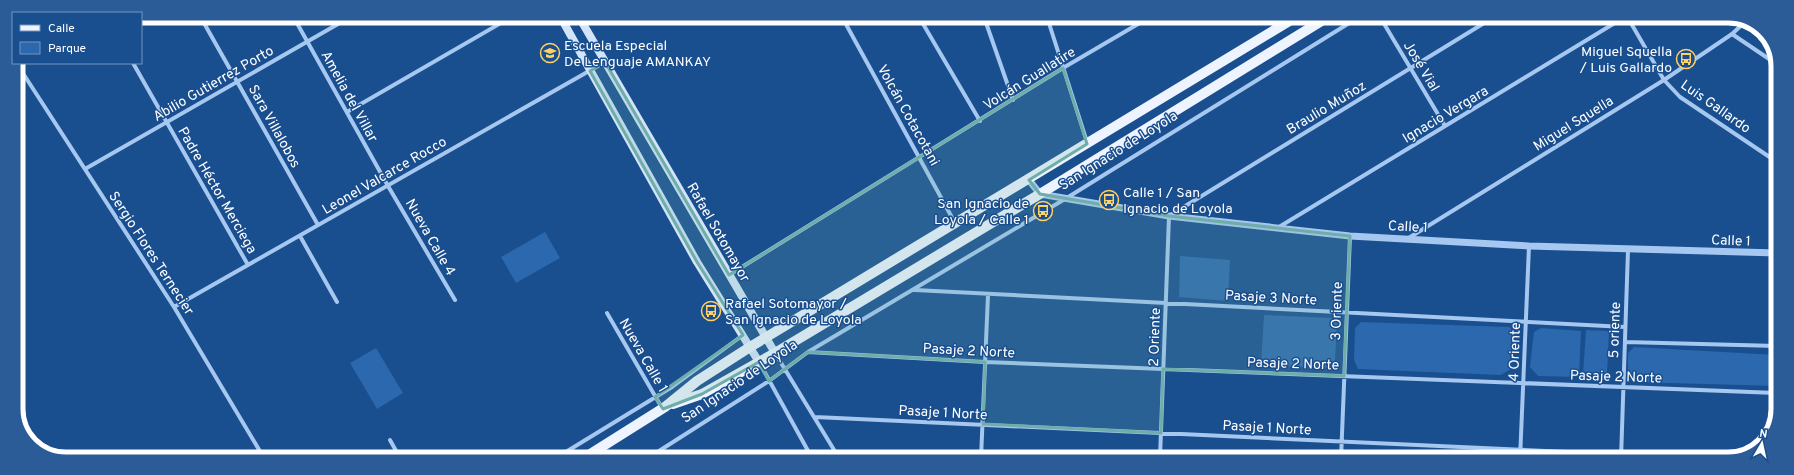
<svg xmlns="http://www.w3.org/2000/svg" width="1794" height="475" viewBox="0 0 1794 475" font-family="Overpass,sans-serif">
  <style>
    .green { fill: #2b68ad }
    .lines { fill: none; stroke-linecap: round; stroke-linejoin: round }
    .minor { stroke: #a6c7ef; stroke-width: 4 }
    .tertiary { stroke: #a6c7ef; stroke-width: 7 }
    .secondary { stroke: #d3e4fa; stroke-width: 8 }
    .primary { stroke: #edf4ff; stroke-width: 10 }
    .marked { fill: #6fada8; fill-opacity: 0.2; stroke: #6fada8; stroke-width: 3; stroke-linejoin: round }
    .labels { text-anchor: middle; stroke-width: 3; stroke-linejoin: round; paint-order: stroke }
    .poi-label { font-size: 14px; fill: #fff; stroke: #194e8f; text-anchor: start }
    .street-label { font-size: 14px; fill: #fff; stroke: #194e8f }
    .rim { fill: none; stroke: #fff; stroke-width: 5 }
  </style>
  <rect width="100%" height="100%" fill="#194e8f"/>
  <!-- green -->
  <path class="green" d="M545,232L560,258L516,283L501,257Z
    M1180,256L1230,260L1228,301L1179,297Z
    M1264,315L1332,318L1337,323L1335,360L1330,368L1261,365Z
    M1361,322L1509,327L1515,332L1511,369L1501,375L1358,369L1354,360L1355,328Z
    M1541,328L1581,331L1579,377L1538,376L1530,367L1534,332Z
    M1586,330L1609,331L1607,375L1583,373Z
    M1634,347L1777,355V386L1633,382L1628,378V353Z
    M376,348L403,393L377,409L350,363Z"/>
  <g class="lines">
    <!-- minor -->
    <path class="minor" d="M200,16L318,225
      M293,16L388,186L455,300
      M842,17L955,223
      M919,17L980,121
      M984,17L1013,100
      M1047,17L1087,142
      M1380,17L1445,126
      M1628,18L1664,80L1680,97L1777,162
      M1732,34L1778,65
      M133,63L248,265
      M17,64L174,307L264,458
      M347,112L513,16
      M85,169L352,16
      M1279,227L1623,18
      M300,236L337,302
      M1407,239L1664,80L1732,34L1746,21
      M729,275L1063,68L1150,17
      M915,290L1625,327
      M174,307L605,62
      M607,313L662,408
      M1625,342L1777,346
      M808,352L985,362L1776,393
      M775,353L839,458
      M759,362L812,458
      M815,417L1717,459
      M390,440L400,458
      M556,458L672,387L743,335
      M648,458L769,381L808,352L1065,199L1359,17
      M981,458L988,295
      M1160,458L1169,216L1494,17
      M1341,459L1350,236
      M1520,459L1529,246
      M1621,459L1628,250"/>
    <!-- tertiary -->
    <path class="tertiary" d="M1029,180L1040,194L1169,216L1350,236L1529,246L1777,253"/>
    <!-- secondary -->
    <path class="secondary" d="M560,16L697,262L759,362
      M579,17L775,353"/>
    <!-- primary -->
    <path class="primary" d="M673,404L702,394L775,353L1040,194L1328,17
      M584,458L665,407L697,381L750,347L1296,17"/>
  </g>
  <!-- marked area -->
  <path class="marked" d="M605,62L729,275L1063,68L1087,144L1029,180L1040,194L1169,216L1350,236L1344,376L1163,369L1161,433L983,424L985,362L808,352L769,381L759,362L702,394L663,409L655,397L743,335L697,262L590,71Z"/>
  <!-- icons -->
  <defs>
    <g id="school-ring" transform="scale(1)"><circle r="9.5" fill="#194e8f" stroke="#ffd063" stroke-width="1.5"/><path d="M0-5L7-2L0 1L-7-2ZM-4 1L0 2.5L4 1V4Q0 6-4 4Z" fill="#ffd063"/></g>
    <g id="bus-ring" transform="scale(1)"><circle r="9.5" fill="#194e8f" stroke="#ffd063" stroke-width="1.5"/><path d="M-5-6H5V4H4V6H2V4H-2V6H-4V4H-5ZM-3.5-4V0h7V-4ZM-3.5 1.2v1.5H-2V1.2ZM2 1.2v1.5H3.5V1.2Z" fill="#ffd063"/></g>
  </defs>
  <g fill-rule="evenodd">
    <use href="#school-ring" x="550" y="53"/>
    <use href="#bus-ring" x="1686" y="59"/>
    <use href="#bus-ring" x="1109" y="200"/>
    <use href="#bus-ring" x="1043" y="211"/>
    <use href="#bus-ring" x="711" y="311"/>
  </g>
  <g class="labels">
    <!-- poi labels -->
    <g class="poi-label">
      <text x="564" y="50">Escuela Especial<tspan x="564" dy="16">De Lenguaje AMANKAY</tspan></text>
      <text x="1672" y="56" text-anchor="end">Miguel Squella<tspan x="1672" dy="16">/ Luis Gallardo</tspan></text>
      <text x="1123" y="197">Calle 1 / San<tspan x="1123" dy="16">Ignacio de Loyola</tspan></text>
      <text x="1029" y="208" text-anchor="end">San Ignacio de<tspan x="1029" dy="16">Loyola / Calle 1</tspan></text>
      <text x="725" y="308">Rafael Sotomayor /<tspan x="725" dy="16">San Ignacio de Loyola</tspan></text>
    </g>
    <!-- street labels -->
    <g class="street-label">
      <text transform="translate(1422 66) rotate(59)" y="5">José Vial</text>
      <text transform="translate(1029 78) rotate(-32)" y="5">Volcán Guallatire</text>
      <text transform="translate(213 83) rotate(-30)" y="5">Abilio Gutierrez Porto</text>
      <text transform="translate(350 96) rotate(61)" y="5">Amelia del Villar</text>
      <text transform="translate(1716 106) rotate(35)" y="5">Luis Gallardo</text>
      <text transform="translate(1326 107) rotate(-31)" y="5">Braulio Muñoz</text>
      <text transform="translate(1445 114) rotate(-31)" y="5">Ignacio Vergara</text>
      <text transform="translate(909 115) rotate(61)" y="5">Volcán Cotacotani</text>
      <text transform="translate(1573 123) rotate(-32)" y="5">Miguel Squella</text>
      <text transform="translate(275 126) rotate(61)" y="5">Sara Villalobos</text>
      <text transform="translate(1118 150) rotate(-32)" y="5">San Ignacio de Loyola</text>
      <text transform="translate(384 175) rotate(-30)" y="5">Leonel Valcarce Rocco</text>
      <text transform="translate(218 190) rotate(60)" y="5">Padre Héctor Merciega</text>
      <text transform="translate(1408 226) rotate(3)" y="5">Calle 1</text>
      <text transform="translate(719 232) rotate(60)" y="5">Rafael Sotomayor</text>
      <text transform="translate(431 237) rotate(60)" y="5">Nueva Calle 4</text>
      <text transform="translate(1731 240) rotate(2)" y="5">Calle 1</text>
      <text transform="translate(152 253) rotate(57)" y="5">Sergio Flores Ternecier</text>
      <text transform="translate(1271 297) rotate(3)" y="5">Pasaje 3 Norte</text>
      <text transform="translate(1336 311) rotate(-88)" y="5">3 Oriente</text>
      <text transform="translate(1614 330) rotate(-88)" y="5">5 oriente</text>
      <text transform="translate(1154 337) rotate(-88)" y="5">2 Oriente</text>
      <text transform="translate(969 350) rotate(3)" y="5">Pasaje 2 Norte</text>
      <text transform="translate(1514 352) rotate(-88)" y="5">4 Oriente</text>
      <text transform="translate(644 355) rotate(60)" y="5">Nueva Calle 1</text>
      <text transform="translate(1293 363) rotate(2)" y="5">Pasaje 2 Norte</text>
      <text transform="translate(1616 376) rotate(2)" y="5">Pasaje 2 Norte</text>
      <text transform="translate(739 381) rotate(-34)" y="5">San Ignacio de Loyola</text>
      <text transform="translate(943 412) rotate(3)" y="5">Pasaje 1 Norte</text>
      <text transform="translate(1267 427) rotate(3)" y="5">Pasaje 1 Norte</text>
    </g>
  </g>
  <!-- crop -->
  <path d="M0 0H1794V475H0ZM66 23H1728A43 43 0 0 1 1771 66V409A43 43 0 0 1 1728 452H66A43 43 0 0 1 23 409V66A43 43 0 0 1 66 23Z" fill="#2b5c98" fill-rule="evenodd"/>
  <path class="rim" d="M66 23H1728A43 43 0 0 1 1771 66V409A43 43 0 0 1 1728 452H66A43 43 0 0 1 23 409V66A43 43 0 0 1 66 23Z"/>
  <!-- legend -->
  <rect x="12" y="12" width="130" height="52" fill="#194e8f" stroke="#7595bc"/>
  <rect x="20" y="25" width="20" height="6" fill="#edf4ff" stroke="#7595bc"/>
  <text x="48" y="32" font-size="12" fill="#ffffff">Calle</text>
  <rect x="20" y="42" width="20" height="12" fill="#2b68ad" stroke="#7595bc"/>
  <text x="48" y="52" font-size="12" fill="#ffffff">Parque</text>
  <!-- north arrow -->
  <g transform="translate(1762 443) rotate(9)" stroke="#194e8f" stroke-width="3" paint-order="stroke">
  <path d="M0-3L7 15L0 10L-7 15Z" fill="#ffffff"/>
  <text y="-6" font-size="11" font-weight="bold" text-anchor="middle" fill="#ffffff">N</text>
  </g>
</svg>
